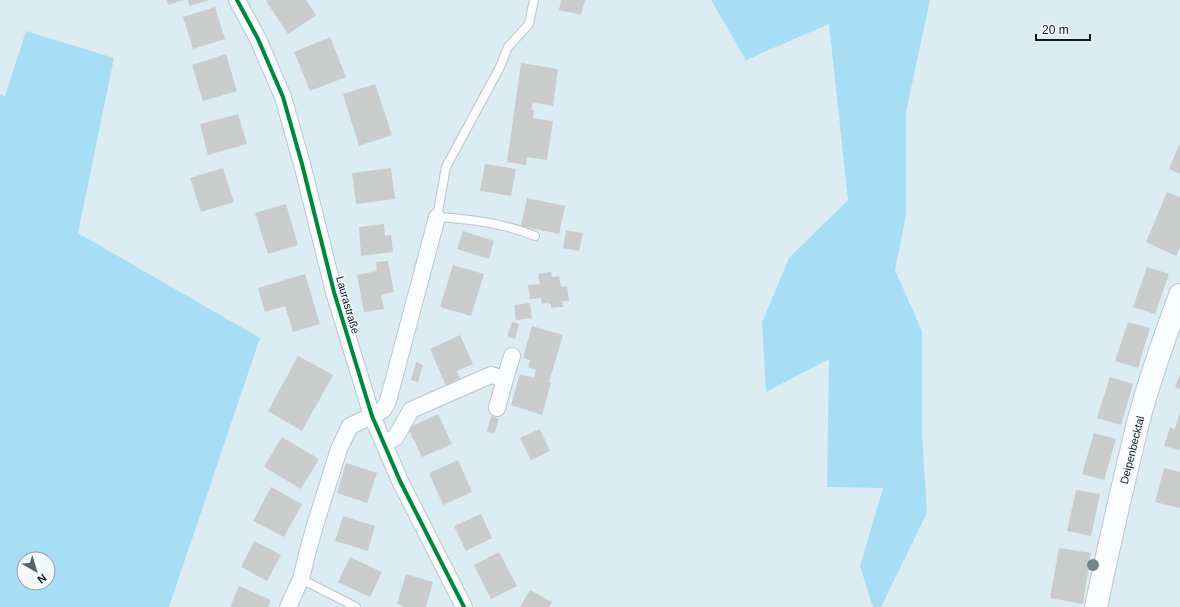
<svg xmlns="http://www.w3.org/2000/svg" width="1180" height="607" viewBox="0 0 1180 607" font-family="Helvetica,sans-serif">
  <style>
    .green { fill: #a8def5; fill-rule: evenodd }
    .building { fill: #c9cccb }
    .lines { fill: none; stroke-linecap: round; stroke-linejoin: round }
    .lane-casing { stroke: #b8c6cc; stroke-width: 10 }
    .street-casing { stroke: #b8c6cc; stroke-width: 18 }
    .secondary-casing { stroke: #b8c6cc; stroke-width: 24 }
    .lane { stroke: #fafcfd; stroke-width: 8 }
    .street { stroke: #fafcfd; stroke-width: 16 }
    .secondary { stroke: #fafcfd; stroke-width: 22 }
    .cycleway-casing { stroke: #f2f8fc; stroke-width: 6 }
    .cycleway { stroke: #00873e; stroke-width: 4 }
    .tree { fill: #72848c }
    .labels { text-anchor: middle; stroke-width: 3; stroke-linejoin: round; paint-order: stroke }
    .street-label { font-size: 11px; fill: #0d1a1f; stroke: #f2f8fc }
  </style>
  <rect width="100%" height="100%" fill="#dcecf3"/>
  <!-- green -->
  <path class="green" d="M711,0H930L906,112V215L895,270L922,331V434L927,513L881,607H873L860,566L883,488L827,487L829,359L766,392L762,323L789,258L848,200L829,24L746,60Z
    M26,31L114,58L78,233L260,338L169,607H0V94L5,96ZM24,559H48V583H24Z"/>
  <!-- building -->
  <path class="building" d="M166,0H184L168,5Z
    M188,0H209L190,6Z
    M269,0H306L316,15L288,34L266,1Z
    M561,0H585L581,15L559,10Z
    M215,7L225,39L193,49L183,17Z
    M330,37L346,77L310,91L294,52Z
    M226,54L237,91L203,101L192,65Z
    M521,63L558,69L553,106L533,102L531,110H534L533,118L553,121L547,160L527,157L526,165L507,162Z
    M375,84L392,135L359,146L343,94Z
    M238,114L247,144L208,155L200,124Z
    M1179,145L1180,146V174L1169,169Z
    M485,164L516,169L511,196L480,191Z
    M223,168L234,202L201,212L190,178Z
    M391,168L395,199L356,204L352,173Z
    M1167,192L1180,197V247L1176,256L1146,242Z
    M527,198L565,206L559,234L521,226Z
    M286,204L298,245L268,254L255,213Z
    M384,224L385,236L391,235L393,252L361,256L359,227Z
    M566,230L583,233L579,251L563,248Z
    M463,231L494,241L489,259L457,249Z
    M388,261L394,292L381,295L384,309L364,312L357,275L377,271L376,262Z
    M453,265L484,274L471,316L440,307Z
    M1147,267L1169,274L1155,314L1133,307Z
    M551,272L552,277L559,276L561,287L567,286L569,301H562L563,307L551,308V304H549L548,303L542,304L541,298L530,299L528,285L540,284L538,274Z
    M305,274L320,324L293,332L285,306L265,312L258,288Z
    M530,303L532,318L516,320L514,305Z
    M512,322L519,324L515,339L507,337Z
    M1128,322L1150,328L1138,368L1115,361Z
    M532,326L563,335L549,382L551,383L542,415L511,405L520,374L534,378L536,370L528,367L530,360L523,358Z
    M460,335L473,364L457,371L460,379L446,386L430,349Z
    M298,356L333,375L302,431L268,411Z
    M416,362L423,365L418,382L411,380Z
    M1180,374V389L1175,387Z
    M1110,377L1133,384L1121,425L1097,418Z
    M1180,412V450L1164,446L1170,427L1175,429Z
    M438,414L452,444L422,457L408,428Z
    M491,416L499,419L494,434L487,432Z
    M540,429L550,451L531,460L520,438Z
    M1094,433L1116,439L1104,480L1082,474Z
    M282,437L319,459L301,489L264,467Z
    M458,460L472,492L443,505L429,473Z
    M346,463L377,473L367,503L337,493Z
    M1164,468L1180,472V508L1155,502Z
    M271,487L302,504L284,537L253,521Z
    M1076,490L1100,494L1091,536L1067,531Z
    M481,514L492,538L466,551L454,526Z
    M343,516L375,526L368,551L335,541Z
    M254,541L281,555L267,581L241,567Z
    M1059,548L1091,553L1083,604L1050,598Z
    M499,552L517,586L491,599L474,565Z
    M350,557L382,572L370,597L338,582Z
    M406,574L433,582L426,607H405L397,604Z
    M239,586L271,600L268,607H230Z
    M530,590L552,602L549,607H520Z"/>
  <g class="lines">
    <!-- lane casing -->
    <g class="lane-casing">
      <path id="lane" d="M534,0L529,24L508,47L500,67L446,167L437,217C470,219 505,223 535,236
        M301,579L356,607"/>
    </g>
    <!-- street casing -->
    <g class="street-casing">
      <path id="street" d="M237,0L258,39L283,97L302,164L334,292L372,416L400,481L464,607
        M497,408L505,379
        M384,444L396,437L411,410L491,375L505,379L512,356
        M288,607L301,579L307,554L316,522L339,449L350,426L372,416L383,410L388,401L437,217"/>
    </g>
    <!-- secondary casing -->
    <g class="secondary-casing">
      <path id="secondary" d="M1096,607C1109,545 1123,484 1138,423C1149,380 1165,336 1180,295"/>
    </g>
    <!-- lane -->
    <use href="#lane" class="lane"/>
    <!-- street -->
    <use href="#street" class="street"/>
    <!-- secondary -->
    <use href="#secondary" class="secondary"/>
    <!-- cycleway casing -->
    <g class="cycleway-casing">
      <path id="cycleway" d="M237,0L258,39L283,97L302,164L334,292L372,416L400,481L464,607"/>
    </g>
    <!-- cycleway -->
    <use href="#cycleway" class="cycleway"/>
  </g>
  <!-- trees -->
  <circle class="tree" cx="1093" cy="565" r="6"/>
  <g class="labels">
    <!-- street labels -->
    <g class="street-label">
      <text transform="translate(348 305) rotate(74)" y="4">Laurastraße</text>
      <text transform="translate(1132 450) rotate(-76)" y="4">Deipenbecktal</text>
    </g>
  </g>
  <!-- north arrow -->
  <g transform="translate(36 571) rotate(142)"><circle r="19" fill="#f2f8fc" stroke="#969fa4"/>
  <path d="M0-3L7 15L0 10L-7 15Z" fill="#556469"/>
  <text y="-6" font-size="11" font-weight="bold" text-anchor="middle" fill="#0d1a1f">N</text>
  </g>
  <!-- scale -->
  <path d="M1036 34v6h54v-6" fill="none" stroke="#0d1a1f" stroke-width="2"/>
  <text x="1042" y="34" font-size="12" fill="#0d1a1f" stroke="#f2f8fc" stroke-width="3" paint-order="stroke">20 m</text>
</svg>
